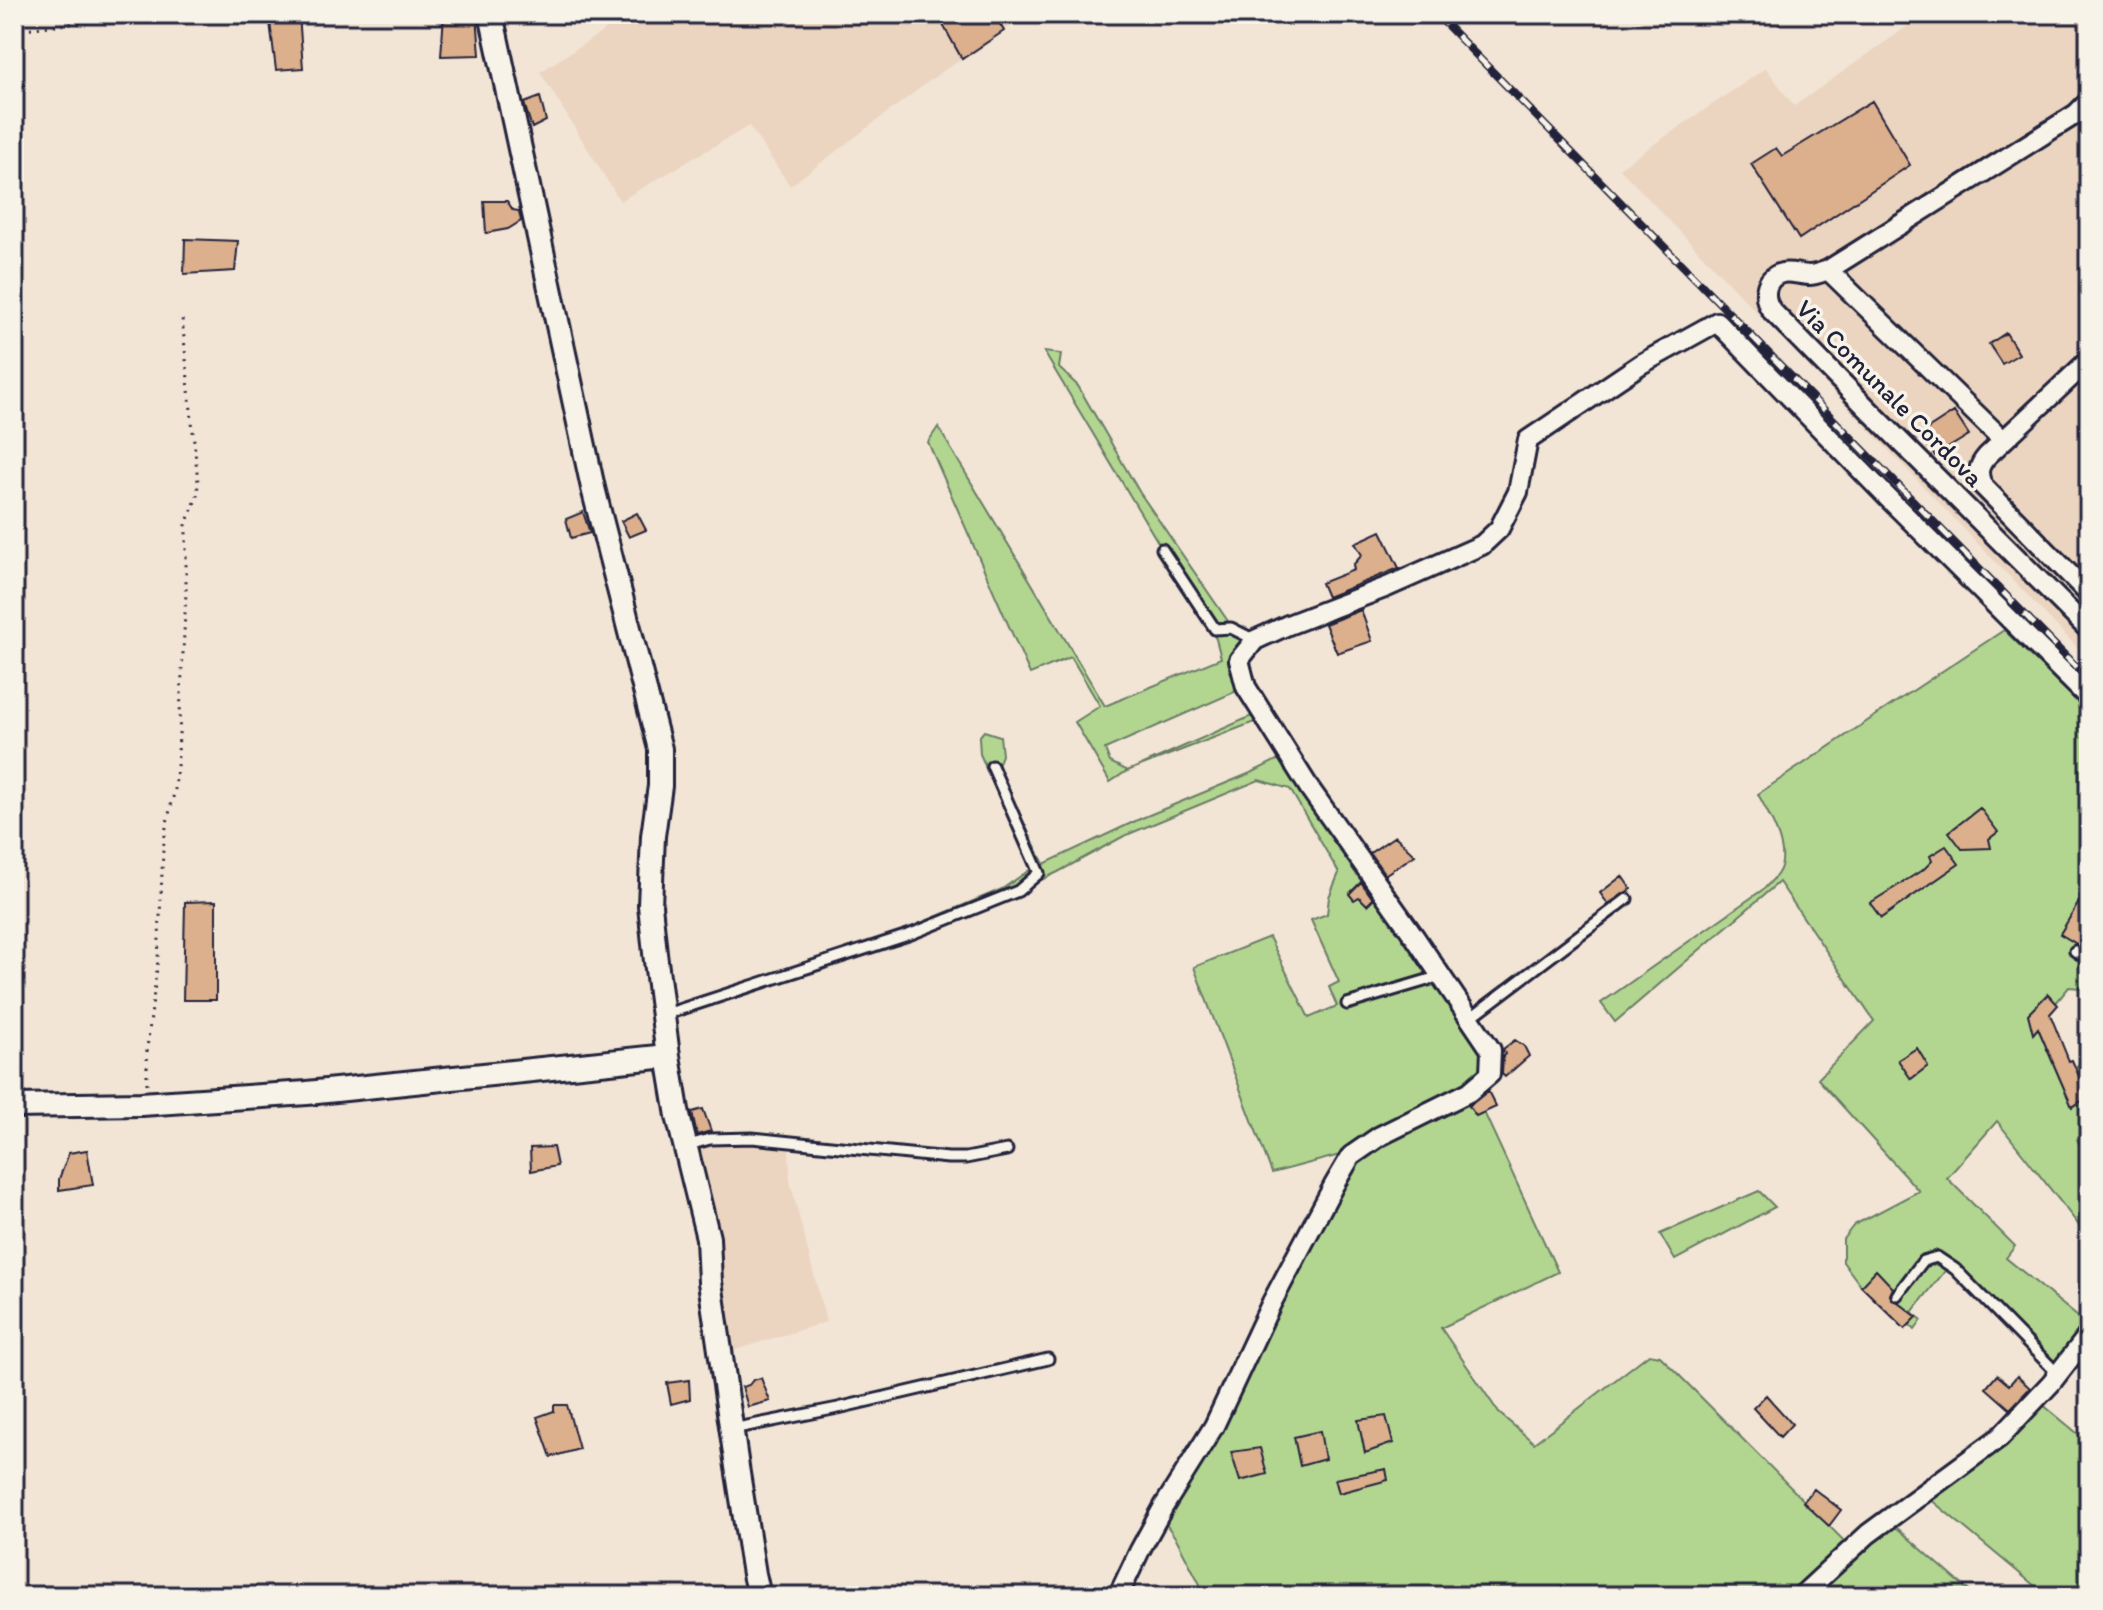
<svg xmlns="http://www.w3.org/2000/svg" width="2103" height="1610" viewBox="0 0 2103 1610" font-family="Itim,sans-serif">
  <style>
    .built { fill: #ebd5c0 }
    .green { fill: #b2d690; stroke: #6a7c66; stroke-width: 2 }
    .building { fill: #dcaf8d; stroke: #22223b; stroke-width: 2 }
    .lines { fill: none; stroke-linecap: round; stroke-linejoin: round }
    .service-casing { stroke: #22223b; stroke-width: 15 }
    .minor-casing { stroke: #22223b; stroke-width: 24 }
    .tertiary-casing { stroke: #22223b; stroke-width: 28 }
    .path { stroke: #22223b; stroke-width: 3; stroke-dasharray: 2 6; stroke-linecap: butt }
    .service { stroke: #f7f3e8; stroke-width: 9 }
    .minor { stroke: #f7f3e8; stroke-width: 18 }
    .tertiary { stroke: #f7f3e8; stroke-width: 22 }
    .rail-casing { stroke: #22223b; stroke-width: 8 }
    .rail { stroke: #f7f3e8; stroke-width: 5; stroke-dasharray: 15; stroke-linecap: butt }
    .labels { text-anchor: middle; stroke-width: 7; stroke-linejoin: round; paint-order: stroke }
    .street-label { font-size: 26px; fill: #22223b; stroke: #f7f3e8 }
  </style>
  <rect width="100%" height="100%" fill="#f2e5d6"/>
  <filter id="ink" filterUnits="userSpaceOnUse"><feTurbulence type="fractalNoise" baseFrequency=".0125" numOctaves="2"/><feDisplacementMap in="SourceGraphic" scale="16" xChannelSelector="R" yChannelSelector="G"/><feConvolveMatrix kernelMatrix="1 2 1 2 8 2 1 2 1" color-interpolation-filters="sRGB"/></filter>
  <g filter="url(#ink)">
    <!-- built -->
    <path class="built" d="M630,14H1029L940,73L790,186L749,126L620,201L540,72Z
      M1925,14H2089V660L1619,168L1766,68L1794,106Z
      M734,1143L789,1149L790,1181L826,1322L729,1352L718,1237L711,1195L698,1146Z"/>
    <!-- green -->
    <path class="green" d="M1044,352L1061,354L1059,368L1078,386L1140,493L1230,624L1255,640L1239,660L1246,687L1105,749L1110,762L1128,771L1263,711L1491,1050L1490,1074L1462,1096L1476,1116L1484,1112L1558,1272L1441,1328L1499,1413L1534,1443L1649,1354L1660,1356L1852,1549L1888,1520L1975,1596H1206L1177,1540L1159,1514L1351,1152L1272,1173L1194,967L1269,937L1309,1018L1337,1006L1329,987L1339,982L1311,920L1327,914L1329,897L1339,873L1290,789L1259,780L1124,836L1058,872L1018,891L923,929L918,924L1002,889L1031,869L980,754L979,737L984,731L1000,736L1002,755L997,768L1044,864L1142,818L1253,772L1281,758L1257,721L1127,771L1110,782L1075,722L1100,706L1071,657L1030,674L928,442L938,427L1105,706L1221,658L1216,639Z
      M2004,630L2089,713V887L2061,934L2089,952V995L2081,988L2069,987L2056,1003L2047,994L2028,1014L2034,1032L2038,1028L2072,1106L2088,1097L2075,1068L2089,1054V1120L2077,1139L2089,1166V1238L1997,1121L1947,1178L2015,1246L2006,1258L2089,1326L2062,1369L1953,1261L1912,1312L1922,1320L1915,1330L1910,1325L1905,1329L1861,1286L1843,1262V1239L1854,1225L1919,1191L1818,1079L1874,1021L1779,882L1615,1022L1601,1003L1765,888C1769,883 1775,878 1778,873C1792,852 1768,813 1758,794Z
      M1759,1191L1775,1207L1675,1260L1660,1234Z
      M2036,1399L2089,1443V1596H2047L1924,1494Z"/>
    <!-- building -->
    <path class="building" d="M269,14H299L303,68L276,70Z
      M477,14L480,55L441,56L444,15Z
      M937,14H994L1004,31L962,59Z
      M540,97L546,121L532,128L524,103Z
      M1872,101L1910,165L1799,239L1751,164L1776,148L1782,156Z
      M484,201H507L513,210L519,211L521,221L508,229L486,233Z
      M185,239L238,241L235,271L184,274Z
      M2006,333L2019,354L2002,364L1989,344Z
      M1954,412L1969,435L1935,456L1920,434Z
      M583,512L590,533L571,538L566,519Z
      M637,513L646,530L629,537L621,521Z
      M1381,531L1399,568L1327,597L1321,583L1354,570L1353,565L1362,555L1355,543Z
      M1361,610L1372,641L1337,653L1325,624Z
      M1980,808L1998,832L1989,839L1991,848L1962,849L1949,832Z
      M1395,836L1415,855L1386,874V876L1370,853Z
      M1946,846L1959,864L1881,918L1870,903L1924,869L1932,861L1930,856Z
      M1622,876L1631,889L1608,904L1600,893Z
      M1361,882L1373,899L1367,905L1359,897L1354,900L1349,894Z
      M216,901V1000H183L185,902Z
      M2079,902L2089,908V931L2080,946L2060,934Z
      M2048,994L2058,1005L2050,1014L2069,1061L2072,1060L2088,1097L2072,1107L2038,1028L2033,1034L2028,1014Z
      M1515,1040L1524,1046L1529,1056L1505,1077L1502,1074L1503,1056L1505,1054L1503,1049Z
      M1917,1048L1928,1066L1911,1079L1898,1060Z
      M1488,1091L1496,1107L1476,1116L1469,1106Z
      M703,1109L711,1131L697,1135L692,1112Z
      M553,1147L557,1166L531,1171L530,1148Z
      M87,1150L93,1185L59,1190V1179L69,1153Z
      M1876,1270L1893,1288L1890,1295L1892,1300L1898,1302L1917,1317L1905,1329L1861,1286Z
      M1997,1375L2009,1385L2017,1376L2030,1388L2010,1409L1986,1388Z
      M761,1378L770,1401L748,1407L742,1387L749,1385L753,1380Z
      M689,1380L690,1399L671,1404L667,1383Z
      M1766,1395L1792,1424L1780,1437L1753,1408Z
      M554,1405H567L579,1449L551,1457L537,1417L554,1411Z
      M1386,1416L1393,1443L1365,1453L1358,1420Z
      M1320,1431L1325,1459L1300,1466L1294,1437Z
      M1260,1448L1267,1474L1240,1481L1231,1452Z
      M1386,1469L1388,1480L1339,1493L1335,1479Z
      M1814,1489L1841,1510L1829,1526L1803,1502Z"/>
    <g class="lines">
      <!-- service casing -->
      <g class="service-casing">
        <path id="service" d="M1162,549L1215,629L1231,628L1255,640
          M2075,951L2089,960
          M1347,1004L1441,976
          M663,1015L911,934L1018,891L1039,873L992,766
          M1470,1018L1627,899
          M685,1146L710,1139L752,1138L948,1158H966L1007,1150
          M1897,1295L1923,1261L1937,1257L1955,1269L2058,1374
          M732,1429L838,1408L1048,1359"/>
      </g>
      <!-- minor casing -->
      <g class="minor-casing">
        <path id="minor" d="M2089,101L2076,114L1828,270C1822,272 1816,275 1809,275C1800,275 1791,271 1782,273C1764,278 1762,298 1772,311L1867,408L2089,630
          M1828,270L2003,440
          M2089,360L1987,456C1978,466 1977,473 1982,485L2089,594
          M1118,1596L1140,1550L1164,1506L1214,1426L1272,1302L1334,1185L1351,1156L1380,1136L1469,1092L1490,1074L1491,1050L1414,936L1310,789L1246,687L1239,660L1255,640L1288,625L1387,587L1482,545L1499,529L1518,492L1528,440L1641,364L1717,322L1890,500L2089,698
          M1801,1596L1868,1534L2000,1437L2051,1383L2089,1334"/>
      </g>
      <!-- tertiary casing -->
      <g class="tertiary-casing">
        <path id="tertiary" d="M491,14L593,488L660,749V786L653,836L650,905L655,953L668,1056L678,1116L708,1238L710,1282L737,1467L754,1574L759,1596
          M14,1106L141,1104L307,1093L668,1056"/>
      </g>
      <!-- path -->
      <path class="path" d="M14,30L88,22L203,14
        M147,1084V1048L158,960L163,851L166,827L175,789L178,755L186,592V524L197,497L198,482L182,318"/>
      <!-- service -->
      <use href="#service" class="service"/>
      <!-- minor -->
      <use href="#minor" class="minor"/>
      <!-- tertiary -->
      <use href="#tertiary" class="tertiary"/>
      <!-- rail casing -->
      <g class="rail-casing">
        <path id="rail" d="M1436,14L2089,680"/>
      </g>
      <!-- rail -->
      <use href="#rail" class="rail"/>
    </g>
  </g>
  <g class="labels">
    <!-- street labels -->
    <g class="street-label">
      <text transform="translate(1890 393) rotate(45)" y="9">Via Comunale Cordova</text>
    </g>
  </g>
  <!-- margin -->
  <rect width="2103" height="1610" fill="none" stroke="#f7f3e8" stroke-width="48"/>
  <rect x="24" y="24" width="2055" height="1562" fill="none" stroke="#22223b" stroke-width="3" filter="url(#ink)"/>
</svg>
